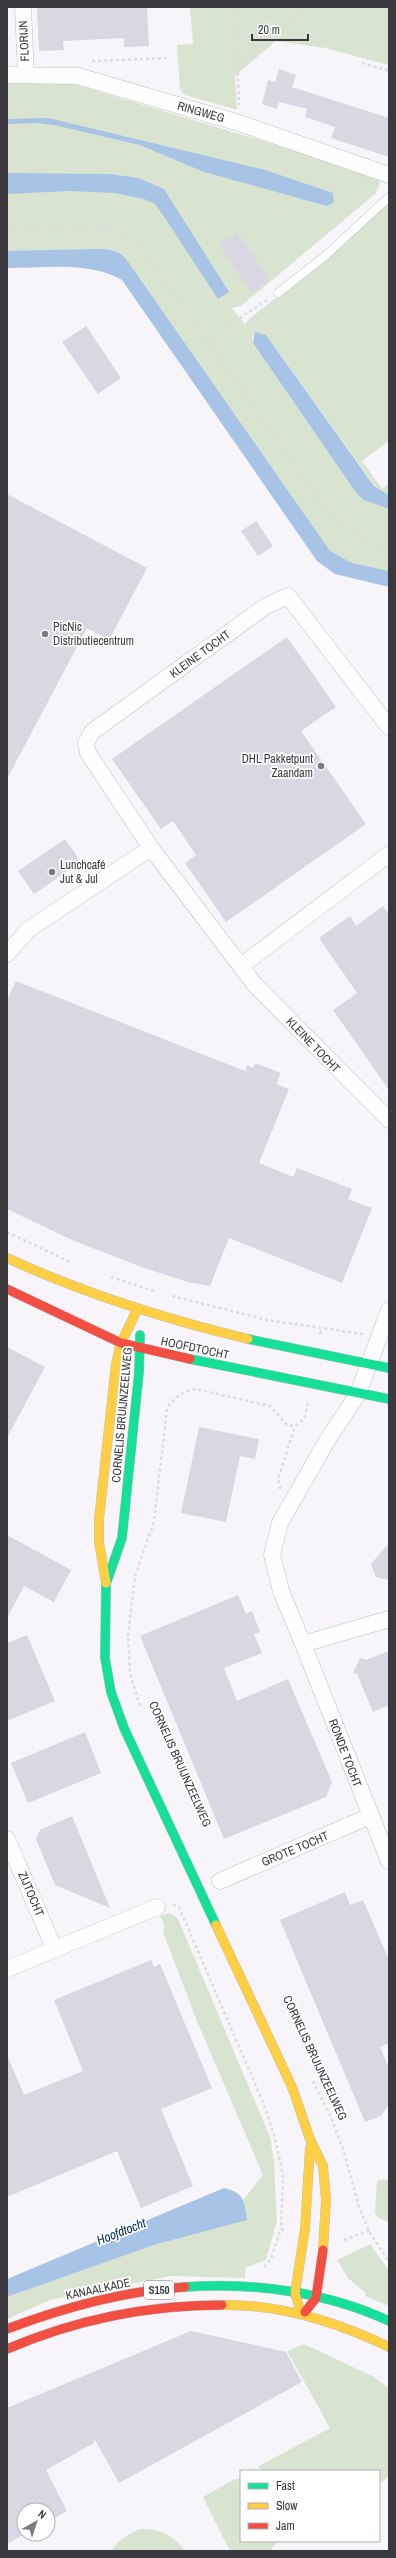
<svg xmlns="http://www.w3.org/2000/svg" width="396" height="2558" viewBox="0 0 396 2558" font-family="'Archivo Narrow',sans-serif">
  <style>
    .green { fill: #d8e4cf }
    .water { fill: #a7c3e6 }
    .building { fill: #dad6e2 }
    .lines { fill: none; stroke-linecap: round; stroke-linejoin: round }
    .lane-casing { stroke: #bfbdc0; stroke-width: 9 }
    .street-casing { stroke: #bfbdc0; stroke-width: 17 }
    .fast-casing { stroke: #bfbdc0; stroke-width: 10 }
    .slow-casing { stroke: #bfbdc0; stroke-width: 10 }
    .jam-casing { stroke: #bfbdc0; stroke-width: 10 }
    .path { stroke: #dcdcdd; stroke-width: 2.5; stroke-dasharray: 3 3; stroke-linecap: butt }
    .lane { stroke: #fefefe; stroke-width: 8 }
    .street { stroke: #fefefe; stroke-width: 16 }
    .fast { stroke: #16e098; stroke-width: 9 }
    .slow { stroke: #ffcf43; stroke-width: 9 }
    .jam { stroke: #f24e42; stroke-width: 9 }
    .poi-dot { fill: #7d7b7f; stroke: #fff; stroke-width: 1.5 }
    .labels { text-anchor: middle; stroke-width: 3.5; stroke-linejoin: round; paint-order: stroke }
    .shield { fill: #fff; stroke: #767477; stroke-width: 1 }
    .shield-label { font-size: 11px; font-weight: bold; fill: #3b393d }
    .street-label { font-size: 12px; fill: #3b393d; stroke: #fff }
    .poi-label { font-size: 12px; fill: #3b393d; stroke: #fff; text-anchor: start }
    .water-label { font-size: 13px; font-style: italic; fill: #002d58; stroke: #fff }
  </style>
  <rect width="100%" height="100%" fill="#f8f5fa"/>
  <!-- green -->
  <path class="green" d="M190,7H389V65L325,48L276,41L235,76L237,110L185,95L180,90L177,45L193,44Z
    M7,80L67,82L379,176V186L375,194L241,306L232,308L245,324L249,319L325,260L389,202V441L362,461L382,489L389,484V495L375,486L266,335L252,337L253,343L357,494L364,500L389,509V576L331,564L112,259L7,263Z
    M170,1913L178,1919L270,2137L274,2163L277,2220L266,2260L245,2268V2278L171,2276L50,2300L7,2319V2297L154,2245L247,2220L243,2200L263,2175L197,2021L163,1932L164,1924L160,1916Z
    M384,2179L389,2181V2222L379,2218L375,2213L377,2181Z
    M370,2244L389,2271V2306L365,2296L366,2293L349,2279L337,2260Z
    M304,2344L374,2377L389,2389V2477L379,2483V2471H267L259,2468V2466L330,2428L287,2351Z
    M235,2479H241V2541H278L270,2551H230L203,2497Z
    M140,2529C160,2529 173,2534 185,2551H111C119,2539 128,2534 140,2529Z"/>
  <!-- water -->
  <path class="water" d="M48,118L265,170L333,193L334,202L327,206L204,172L140,145L54,125L38,123L7,124V119Z
    M7,173L110,174L138,178L164,189L229,292L218,299L163,215L155,204L144,199L115,193L69,191L7,194Z
    M99,249C110,250 119,250 126,259L330,551L352,563L389,571V587L335,574L317,561L122,280C89,261 43,268 7,268V251Z
    M255,332L266,335L374,486L389,495V509L364,500L357,494L253,343Z
    M224,2188C245,2193 244,2201 247,2220L154,2245L7,2297V2279Z"/>
  <!-- building -->
  <path class="building" d="M37,7H147L149,46L124,47V38L63,41L64,50L39,51Z
    M279,69L296,75L292,87L389,118V157L331,138L335,127L305,117L307,109L279,102L277,109L262,104L268,80L275,82Z
    M237,232L270,280L252,293L219,245Z
    M86,326L121,378L98,394L62,342Z
    M7,494L147,568L109,640L87,628L7,779Z
    M256,521L273,546L258,556L241,531Z
    M287,637L336,707L301,731L366,824L226,922L185,863L196,855L173,821L161,829L112,759Z
    M65,839L81,862L34,894L18,871Z
    M383,906L389,915V1090L333,1010L357,993L319,938L350,916L356,926Z
    M16,981L245,1071L247,1065L253,1068L255,1063L281,1073L276,1084L289,1089L259,1163L293,1177L297,1168L352,1189L348,1199L372,1208L342,1283L229,1238L210,1286L188,1282L144,1268L72,1240L7,1209V1000Z
    M7,1347L45,1367L7,1438Z
    M199,1427L259,1439L255,1459L240,1456L226,1522L181,1513Z
    M7,1535L71,1570L54,1602L24,1586L7,1618Z
    M389,1543V1580L376,1577L371,1564Z
    M238,1595L246,1614L252,1611L260,1632L254,1634L262,1653L224,1668L237,1701L288,1679L332,1782L326,1797L224,1839L140,1636Z
    M27,1635L55,1701L7,1721V1643Z
    M389,1651V1705L373,1712L357,1674L353,1673L360,1658L366,1660Z
    M85,1732L101,1773L28,1803L11,1763Z
    M72,1816L110,1908L55,1885L36,1839L40,1830Z
    M345,1892L350,1905L363,1900L389,1960V2043L380,2047L389,2068V2104L381,2116L365,2122L280,1920Z
    M151,1960L154,1967L160,1964L212,2088L161,2109L193,2186L141,2208L117,2151L7,2197V2055L24,2095L83,2071L54,2000Z
    M191,2331L286,2352L302,2382L119,2483L94,2438V2443L46,2470L67,2511L48,2522V2510H24L25,2534L7,2544V2408Z"/>
  <g class="lines">
    <!-- lane casing -->
    <g class="lane-casing">
      <path id="lane" d="M278,293L325,256L389,197"/>
    </g>
    <!-- street casing -->
    <g class="street-casing">
      <path id="street" d="M23,7L26,75
        M7,75L78,76L239,123L389,175
        M389,727L288,596L266,606L92,732L86,743L88,753L151,848L255,985L389,1120
        M7,954L28,930L151,848
        M241,966L389,854
        M389,1619L303,1644L389,1861
        M303,1644L281,1591L272,1555L280,1523L328,1439L358,1394L389,1310
        M7,1839L54,1948
        M220,1881L370,1816
        M7,1969L157,1907"/>
    </g>
    <!-- fast casing -->
    <g class="fast-casing">
      <path id="fast" d="M248,1339L389,1368
        M190,1359L389,1399
        M107,1581L122,1538L139,1372L140,1335
        M106,1583L105,1658L111,1692L124,1728L216,1925
        M185,2287C253,2282 327,2292 389,2321"/>
    </g>
    <!-- slow casing -->
    <g class="slow-casing">
      <path id="slow" d="M7,1258C85,1294 165,1319 248,1339
        M106,1583L99,1542V1519L116,1364L121,1343L137,1310
        M216,1925L292,2087L310,2139L323,2166L326,2200L323,2250
        M222,2305C280,2304 337,2322 389,2347
        M300,2310L295,2293L305,2229L310,2148"/>
    </g>
    <!-- jam casing -->
    <g class="jam-casing">
      <path id="jam" d="M7,1289L121,1343L190,1359
        M305,2312L316,2298L323,2250
        M7,2329C65,2307 123,2291 185,2287
        M7,2349C75,2320 148,2305 222,2305"/>
    </g>
    <!-- path -->
    <path class="path" d="M235,7L239,105
      M92,61L168,58
      M362,63L389,71
      M238,67L270,37L294,20L304,7
      M7,229C33,229 97,224 119,232C129,236 136,243 144,251L206,340
      M267,300L206,340L328,512L366,541L389,548
      M7,1232L72,1263
      M111,1277L154,1291
      M172,1296L267,1320L363,1334
      M320,1334L321,1328
      M280,1489L278,1479L295,1426
      M140,1706L130,1673L128,1634L135,1576L154,1522L167,1408C175,1397 181,1392 196,1389L270,1406L287,1425L295,1426L304,1419L308,1402
      M173,1905L179,1907L265,2107L276,2142L283,2176L281,2228L285,2232
      M313,2081L331,2117L344,2152L359,2207L369,2231L389,2262
      M344,2240L369,2231
      M264,2267L271,2259L281,2228"/>
    <!-- lane -->
    <use href="#lane" class="lane"/>
    <!-- street -->
    <use href="#street" class="street"/>
    <!-- fast -->
    <use href="#fast" class="fast"/>
    <!-- slow -->
    <use href="#slow" class="slow"/>
    <!-- jam -->
    <use href="#jam" class="jam"/>
  </g>
  <!-- markers -->
  <g class="poi-dot">
    <circle cx="45" cy="634" r="4"/>
    <circle cx="321" cy="766" r="4"/>
    <circle cx="52" cy="872" r="4"/>
  </g>
  <g class="labels">
    <!-- shield labels -->
    <rect class="shield" x="144" y="2281" width="30" height="18" rx="3"/>
    <g class="shield-label">
      <text x="159" y="2294">S150</text>
    </g>
    <!-- street labels -->
    <g class="street-label">
      <text transform="translate(24 41) rotate(-93)" y="4">FLORIJN</text>
      <text transform="translate(201 112) rotate(16)" y="4">RINGWEG</text>
      <text transform="translate(200 654) rotate(-36)" y="4">KLEINE TOCHT</text>
      <text transform="translate(313 1045) rotate(46)" y="4">KLEINE TOCHT</text>
      <text transform="translate(195 1348) rotate(12)" y="4">HOOFDTOCHT</text>
      <text transform="translate(122 1415) rotate(-85)" y="4">CORNELIS BRUIJNZEELWEG</text>
      <text transform="translate(345 1753) rotate(69)" y="4">RONDE TOCHT</text>
      <text transform="translate(180 1764) rotate(66)" y="4">CORNELIS BRUIJNZEELWEG</text>
      <text transform="translate(295 1849) rotate(-23)" y="4">GROTE TOCHT</text>
      <text transform="translate(31 1894) rotate(67)" y="4">ZIJTOCHT</text>
      <text transform="translate(315 2058) rotate(65)" y="4">CORNELIS BRUIJNZEELWEG</text>
      <text transform="translate(98 2289) rotate(-12)" y="4">KANAALKADE</text>
    </g>
    <!-- poi labels -->
    <g class="poi-label">
      <text x="53" y="631">PicNic<tspan x="53" dy="14">Distributiecentrum</tspan></text>
      <text x="313" y="763" text-anchor="end">DHL Pakketpunt<tspan x="313" dy="14">Zaandam</tspan></text>
      <text x="60" y="869">Lunchcafé<tspan x="60" dy="14">Jut &amp; Jul</tspan></text>
    </g>
    <!-- water labels -->
    <g class="water-label">
      <text transform="translate(121 2231) rotate(-21)" y="5">Hoofdtocht</text>
    </g>
  </g>
  <!-- border -->
  <rect width="396" height="2558" fill="none" stroke="#3b393d" stroke-width="16"/>
  <!-- legend -->
  <rect x="240" y="2470" width="140" height="72" fill="#ffffff" stroke="#b1b0b1"/>
  <rect x="248" y="2483" width="20" height="6" fill="#16e098" stroke="#b1b0b1"/>
  <text x="276" y="2490" font-size="12" fill="#3b393d">Fast</text>
  <rect x="248" y="2503" width="20" height="6" fill="#ffcf43" stroke="#b1b0b1"/>
  <text x="276" y="2510" font-size="12" fill="#3b393d">Slow</text>
  <rect x="248" y="2523" width="20" height="6" fill="#f24e42" stroke="#b1b0b1"/>
  <text x="276" y="2530" font-size="12" fill="#3b393d">Jam</text>
  <!-- north arrow -->
  <g transform="translate(36 2522) rotate(39)"><circle r="19" fill="#ffffff" stroke="#b1b0b1"/>
  <path d="M0-3L7 15L0 10L-7 15Z" fill="#7d7b7f"/>
  <text y="-6" font-size="11" font-weight="bold" text-anchor="middle" fill="#3b393d">N</text>
  </g>
  <!-- scale -->
  <path d="M252 34v6h56v-6" fill="none" stroke="#3b393d" stroke-width="2"/>
  <text x="258" y="34" font-size="12" fill="#3b393d" stroke="#ffffff" stroke-width="3" paint-order="stroke">20 m</text>
</svg>
